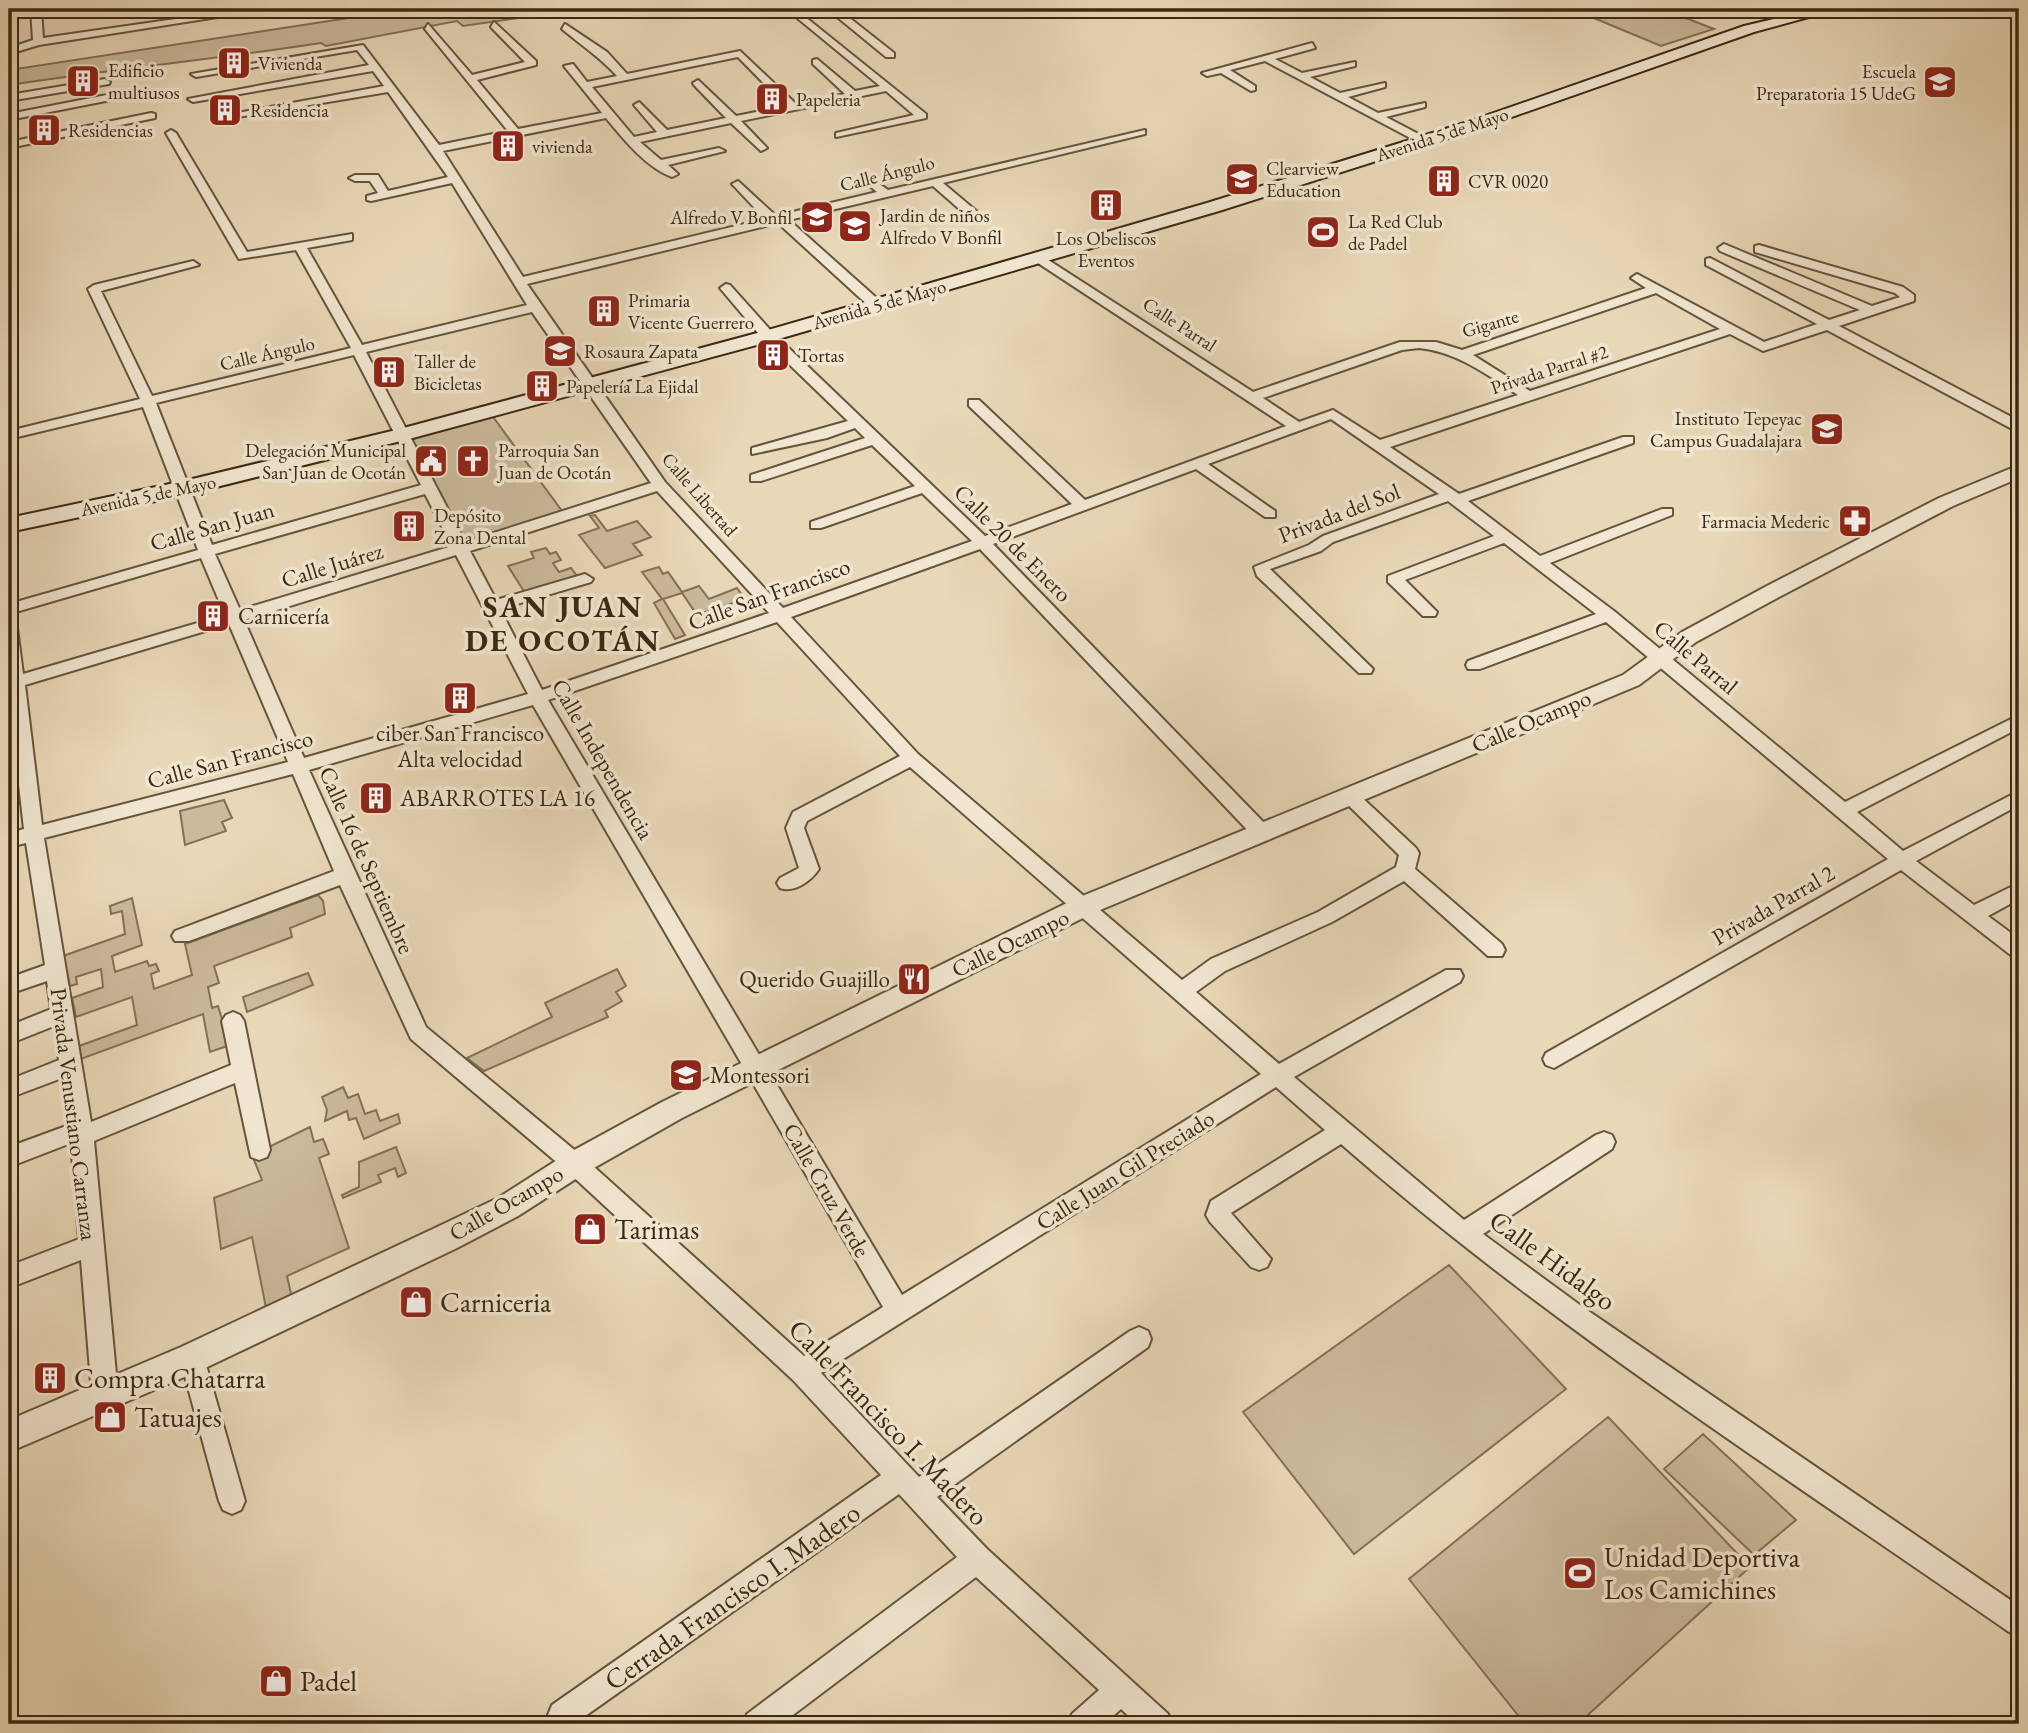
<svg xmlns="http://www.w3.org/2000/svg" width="2028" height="1733" viewBox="0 0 2028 1733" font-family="'EB Garamond',serif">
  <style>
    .green { fill: #cbba9c; stroke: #837156; stroke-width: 2 }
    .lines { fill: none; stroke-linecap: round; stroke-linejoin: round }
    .minor-casing { stroke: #66543b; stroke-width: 4 }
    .tertiary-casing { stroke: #66543b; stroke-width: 4 }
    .secondary-casing { stroke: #3b2811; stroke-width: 4 }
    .minor { fill: #f1e6d1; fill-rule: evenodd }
    .tertiary { fill: #f1e6d1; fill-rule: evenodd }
    .secondary { fill: #f1e6d1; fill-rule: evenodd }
    .labels { text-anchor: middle; stroke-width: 7; stroke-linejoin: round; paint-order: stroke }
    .far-poi-label { font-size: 19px; fill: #3b2811; stroke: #f1e6d1; text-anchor: start }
    .far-street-label { font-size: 19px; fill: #3b2811; stroke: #f1e6d1 }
    .street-label { font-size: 23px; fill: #3b2811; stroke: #f1e6d1 }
    .poi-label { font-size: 23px; fill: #3b2811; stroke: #f1e6d1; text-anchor: start }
    .near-poi-label { font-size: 28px; fill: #3b2811; stroke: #f1e6d1; text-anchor: start }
    .near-street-label { font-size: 28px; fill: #3b2811; stroke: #f1e6d1 }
    .district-label { font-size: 30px; font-weight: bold; letter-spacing: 2px; fill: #3b2811; stroke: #f1e6d1 }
  </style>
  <rect width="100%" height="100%" fill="#e9d8b8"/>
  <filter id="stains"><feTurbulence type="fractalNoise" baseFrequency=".00286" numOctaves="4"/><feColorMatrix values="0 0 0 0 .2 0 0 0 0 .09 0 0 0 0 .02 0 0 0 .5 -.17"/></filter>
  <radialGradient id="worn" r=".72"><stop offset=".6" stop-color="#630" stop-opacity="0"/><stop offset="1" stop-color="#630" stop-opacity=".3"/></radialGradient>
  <!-- green -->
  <path class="green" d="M407,9H544L514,12L518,18L463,26L457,21L326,46L321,43C218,59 113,69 9,85V70Z
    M1572,9H1663L1714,29L1661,46Z
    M491,414L562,511L462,544L408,436Z
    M595,515L607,531L637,521L651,537L633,544L642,555L605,568L579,535L599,528L590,516Z
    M546,548L550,554L556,552L561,560L553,563L559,572L571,568L577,576L525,593L508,566L534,558L531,552Z
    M659,567L663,574L668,572L682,592L699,586L709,599L737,588L745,599L697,615L682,593L663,599L685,635L675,639L654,603L662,599L642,572Z
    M224,800L232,818L222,822L226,831L185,845L180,811Z
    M318,895L323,901L325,914L290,928L292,937L214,966L219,983L208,987L212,1008L218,1006L230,1045L210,1052L203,1014L81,1059L79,1046L137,1025L132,997L76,1017L72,998L103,987L101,969L76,977L77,984L70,986L63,956L125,934L122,911L111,914L110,906L132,898L142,945L112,956L115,972L147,961L149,966L156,964L159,971L151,974L154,989L192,975L185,944Z
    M617,969L626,986L616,992L622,1001L605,1011L608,1017L484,1071L467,1058L552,1017L545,1003Z
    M308,973L313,985L247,1012L243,997Z
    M343,1087L348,1098L358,1094L365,1114L376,1110L380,1121L398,1114L400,1123L364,1139L356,1118L349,1120L347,1111L325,1121L327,1110L322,1097Z
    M310,1127L314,1142L323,1139L329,1154L319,1158L349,1248L287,1276L292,1298L267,1313L252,1237L221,1249L214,1198L262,1180L252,1155Z
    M396,1147L406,1173L398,1177L395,1168L378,1175L381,1182L343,1198L342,1195L359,1187V1162Z
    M1449,1265L1566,1389L1354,1554L1243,1412Z
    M1608,1417L1750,1567L1578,1724H1525L1409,1579Z
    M1703,1434L1796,1520L1754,1555L1664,1469Z"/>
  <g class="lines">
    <!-- minor casing -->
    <g class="minor-casing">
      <path id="minor" d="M31,9H41L43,38L245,9H268L39,45L9,54V48L33,40Z
        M799,12L926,114V118L836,137V133L914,115L886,91L741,121L767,148L761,151L731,123L640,142L661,160L719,148L725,151L668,165L678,174L672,177C647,168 624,140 606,118L443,151L523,277L765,219L734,186L732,184L738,181L776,216L877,192L859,177L865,174L888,190L1145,130V134L943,183L981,215V221H973L933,186L789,220L881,302V308H871L778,223L527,284L665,482L783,608L972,541L922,493L821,528H811V522L915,486L872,445L761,481H751V475L865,438L855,428L827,438L752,454V448L848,421L763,339L720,288L726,284L730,285L773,333L985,536L1072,504L969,406V400H979L1085,500L1286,426L1035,261L1033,258L1039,254L1253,392L1400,342H1436L1462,350L1646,288L1631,278L1637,274L1764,342L1817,324L1706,265V259L1710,258L1829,320L1860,310L1720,251L1718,248L1724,244L1872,306L1900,297L1895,293L1755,252V246L1759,245L1903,287L1914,295V301L1839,326L2019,421V431L2014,430L1827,330L1763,351L1730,334L1390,447L1459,494L1623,437H1633V443L1468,501L1540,556L1662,509H1672V515L1550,563L1614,611L1845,802L2019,715V728L1857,812L1903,851L2019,791V805L1916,861L1974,905L2019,883V899L1988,916L2019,939V958L2012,956L1901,870L1554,1068L1546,1065L1543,1059L1546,1053L1888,859L1606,622L1480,669H1468L1466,665L1468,661L1596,614L1504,543L1405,580L1437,612L1435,616H1423L1388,582V576L1494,536L1448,501L1333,542L1321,551L1270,569L1373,669L1371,673H1359L1257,576L1254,567L1309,545L1323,536L1439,494L1331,419L1208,464L1275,511V517H1265L1196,469L993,544L1270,829L1272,834L1270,839H1256L980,549L791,617L918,754L1182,980L1211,959L1318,912L1396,867L1399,855L1341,798L1343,793H1357L1416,848L1419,853L1415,869L1502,944L1505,950L1502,956H1488L1404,881L1332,922L1225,971L1196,992L1279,1064L1446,970H1460L1463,976L1460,982L1294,1077L1464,1220L1596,1135L1604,1132L1612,1135L1615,1142L1612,1149L1483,1234L1584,1308L2019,1606V1636L2009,1632C1783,1475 1548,1325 1341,1144L1231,1213L1271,1259L1267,1267L1259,1270L1251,1267L1210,1222L1206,1215L1211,1201L1325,1130L1276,1087L821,1373L919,1477L1130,1331L1139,1327L1148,1331L1151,1339L1148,1347L937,1497L987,1549L1168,1714L1172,1724H1137L1121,1709L1104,1724H1068L1072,1714L1099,1690L976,1577L781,1724H743L747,1714L957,1557L899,1494L574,1724H551L548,1715L552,1705L881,1475L793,1380L567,1171L411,1039L340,885L189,941H175L172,936L175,931L334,871L293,774L44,838L91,1122L231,1065L222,1021L226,1015L233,1012L240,1015L244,1021L270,1150L267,1157L259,1160L251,1157L235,1083L94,1141L118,1395L114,1404L105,1407L96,1404L92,1395L81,1260L9,1288V1266L79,1239L71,1143L9,1167V1147L69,1125L62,1078L9,1098V1080L59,1060L54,1026L9,1044V1026L51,1009L47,981L9,994V978L45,965L26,843L9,847V833L24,829L9,697V623L17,628L23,674L225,615L201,558L9,614V604L198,550L143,407L9,439V431L140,399L88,289L94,285L193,261L199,265L101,291L152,396L351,348L296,250L239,259L166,133L171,130L176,133L247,252L352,234V240L307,248L362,345L527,305L452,183L371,201L367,200V196L378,193L370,181H355L349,178L355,175H378L388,191L448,177L388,92L226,119L221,116L384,86L373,71L193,102L188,99L369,65L357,50L196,77L191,74L363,45L439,145L508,131L425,29L428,24L472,75L525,62L491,27L494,22L536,61V65L477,80L518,129L602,113L564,66L573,64L587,82L617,76C600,57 581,45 562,29L565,24L607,52L627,74L740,51L796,104L845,94L813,64V60L817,59L855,91L880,86L796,17ZM738,57L786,106L736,116L698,80L693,83L694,85L726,118L667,130L639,102L634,105L657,132L634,137L592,87ZM1656,293L1720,329L1530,391L1473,355ZM532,312L651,483L465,542L366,352ZM1419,348C1457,352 1486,374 1518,395L1380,440L1333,410L1299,422L1263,398L1402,350ZM354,355L421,485L212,545L156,403ZM657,491L769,613L542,690L500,609L591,582L593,579L585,574L496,600L470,551ZM425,494L452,546L240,610L215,554ZM456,555L528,694L304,758L244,620ZM777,622L900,756L793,812L786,828L799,868L780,878L777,883L780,888C795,893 811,881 819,869L804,828L807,821L910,767L1261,1074L902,1295L548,700ZM229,624L288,762L42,825L25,685ZM533,705L883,1307L804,1356L583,1157L426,1027L309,770Z
        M836,12H842L894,53V57H886L836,16Z
        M1312,43L1315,48L1275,59L1302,73L1355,62V66L1310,77L1340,93L1385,83V87L1348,97L1378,113L1425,103V107L1386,117L1426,138V142H1418L1265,61L1230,70L1255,86V90L1251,91L1221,73L1207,76L1202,73Z
        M105,79L110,82L109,84L9,101V95Z
        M122,92L126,93V97L9,120V114Z
        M151,113L155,114V118L9,148V142Z
        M192,1346L201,1350L204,1358L245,1501L241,1510L232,1514L223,1510L219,1501L180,1358L183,1350Z"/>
    </g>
    <!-- tertiary casing -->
    <g class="tertiary-casing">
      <path id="tertiary" d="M2019,465V478L1953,506L1779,597L1696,642L1639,685L1093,913L682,1118L585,1173L518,1216L457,1248L203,1369L9,1452V1420L181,1347L435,1228L498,1198L565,1155L662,1102L1075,899L1623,675L1682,632L1765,587L1939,498Z"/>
    </g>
    <!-- secondary casing -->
    <g class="secondary-casing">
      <path id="secondary" d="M1815,9H1838L1754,32L1483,127L1219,211L775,340L409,439L184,495L9,532V518L184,481L396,430L761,332L1207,203L1471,121L1744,26Z"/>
    </g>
    <!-- minor -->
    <use href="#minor" class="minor"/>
    <!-- tertiary -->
    <use href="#tertiary" class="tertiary"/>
    <!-- secondary -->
    <use href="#secondary" class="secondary"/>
  </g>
  <!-- icons -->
  <defs>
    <g id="building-square" transform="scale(1.75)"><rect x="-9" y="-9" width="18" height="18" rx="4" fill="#8f2418" stroke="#f1e6d1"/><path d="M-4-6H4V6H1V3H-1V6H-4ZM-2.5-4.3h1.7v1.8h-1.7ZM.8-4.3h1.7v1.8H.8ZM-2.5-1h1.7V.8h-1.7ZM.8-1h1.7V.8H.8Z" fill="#fff"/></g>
    <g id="university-square" transform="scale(1.75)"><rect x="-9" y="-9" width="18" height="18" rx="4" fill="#8f2418" stroke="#f1e6d1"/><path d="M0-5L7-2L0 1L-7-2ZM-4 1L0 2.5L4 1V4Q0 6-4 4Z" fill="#fff"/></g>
    <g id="school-square" transform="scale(1.75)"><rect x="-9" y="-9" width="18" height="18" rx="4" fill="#8f2418" stroke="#f1e6d1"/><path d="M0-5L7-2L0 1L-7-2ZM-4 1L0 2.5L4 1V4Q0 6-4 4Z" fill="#fff"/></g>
    <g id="stadium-square" transform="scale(1.75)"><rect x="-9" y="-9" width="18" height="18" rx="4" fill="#8f2418" stroke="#f1e6d1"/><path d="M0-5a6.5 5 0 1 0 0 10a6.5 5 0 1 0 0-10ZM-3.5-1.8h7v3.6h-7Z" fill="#fff"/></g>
    <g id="civic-square" transform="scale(1.75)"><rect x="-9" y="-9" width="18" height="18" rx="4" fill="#8f2418" stroke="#f1e6d1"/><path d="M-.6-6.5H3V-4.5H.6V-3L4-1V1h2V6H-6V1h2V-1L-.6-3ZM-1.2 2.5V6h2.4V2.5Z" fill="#fff"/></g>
    <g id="church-square" transform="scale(1.75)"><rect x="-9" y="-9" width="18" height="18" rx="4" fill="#8f2418" stroke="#f1e6d1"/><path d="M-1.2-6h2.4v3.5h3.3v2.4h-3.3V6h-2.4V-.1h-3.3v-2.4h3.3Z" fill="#fff"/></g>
    <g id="pharmacy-square" transform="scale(1.75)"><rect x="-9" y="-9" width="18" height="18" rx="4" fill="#8f2418" stroke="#f1e6d1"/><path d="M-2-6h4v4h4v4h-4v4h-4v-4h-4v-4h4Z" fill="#fff"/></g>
    <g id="restaurant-square" transform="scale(1.75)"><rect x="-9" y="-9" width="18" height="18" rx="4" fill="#8f2418" stroke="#f1e6d1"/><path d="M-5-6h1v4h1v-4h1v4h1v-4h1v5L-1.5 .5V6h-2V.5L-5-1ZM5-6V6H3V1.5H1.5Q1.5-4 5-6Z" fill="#fff"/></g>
    <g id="shop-square" transform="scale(1.75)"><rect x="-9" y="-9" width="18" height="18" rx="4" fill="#8f2418" stroke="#f1e6d1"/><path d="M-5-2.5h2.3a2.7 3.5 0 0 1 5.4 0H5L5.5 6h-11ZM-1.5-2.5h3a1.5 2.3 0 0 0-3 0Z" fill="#fff"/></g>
  </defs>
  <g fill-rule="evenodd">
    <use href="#building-square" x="234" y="63"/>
    <use href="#building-square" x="83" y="81"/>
    <use href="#university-square" x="1940" y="82"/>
    <use href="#building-square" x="772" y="99"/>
    <use href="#building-square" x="225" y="110"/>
    <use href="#building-square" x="44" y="130"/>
    <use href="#building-square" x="508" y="146"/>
    <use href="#school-square" x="1242" y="179"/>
    <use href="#building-square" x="1444" y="181"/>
    <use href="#building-square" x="1106" y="205"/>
    <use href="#school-square" x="817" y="217"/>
    <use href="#school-square" x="855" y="226"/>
    <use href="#stadium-square" x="1323" y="232"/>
    <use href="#building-square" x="604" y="311"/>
    <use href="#school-square" x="560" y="351"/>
    <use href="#building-square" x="773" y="355"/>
    <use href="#building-square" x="389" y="372"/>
    <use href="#building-square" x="542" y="386"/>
    <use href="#school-square" x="1827" y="429"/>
    <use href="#civic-square" x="431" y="461"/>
    <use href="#church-square" x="473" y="461"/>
    <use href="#pharmacy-square" x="1855" y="521"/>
    <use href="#building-square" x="409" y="526"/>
    <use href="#building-square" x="213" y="616"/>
    <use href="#building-square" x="460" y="698"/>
    <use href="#building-square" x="376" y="798"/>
    <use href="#restaurant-square" x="914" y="979"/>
    <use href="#school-square" x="686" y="1075"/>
    <use href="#shop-square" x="590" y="1229"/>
    <use href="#shop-square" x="416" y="1302"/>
    <use href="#building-square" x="50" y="1378"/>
    <use href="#shop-square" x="110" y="1417"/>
    <use href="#stadium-square" x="1580" y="1573"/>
    <use href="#shop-square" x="276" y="1681"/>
  </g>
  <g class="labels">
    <!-- far-poi labels -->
    <g class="far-poi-label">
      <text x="258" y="70">Vivienda</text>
      <text x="108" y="77">Edificio<tspan x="108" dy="22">multiusos</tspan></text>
      <text x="1916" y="78" text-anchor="end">Escuela<tspan x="1916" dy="22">Preparatoria 15 UdeG</tspan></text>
      <text x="796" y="106">Papeleria</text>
      <text x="250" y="117">Residencia</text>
      <text x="68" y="137">Residencias</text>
      <text x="532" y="153">vivienda</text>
      <text x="1266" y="175">Clearview<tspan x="1266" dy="22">Education</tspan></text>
      <text x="1468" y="188">CVR 0020</text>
      <text x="880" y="222">Jardin de niños<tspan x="880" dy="22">Alfredo V Bonfil</tspan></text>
      <text x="792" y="224" text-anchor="end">Alfredo V Bonfil</text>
      <text x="1348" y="228">La Red Club<tspan x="1348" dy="22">de Padel</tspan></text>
      <text x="1106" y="245" text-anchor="middle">Los Obeliscos<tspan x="1106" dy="22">Eventos</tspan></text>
      <text x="628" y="307">Primaria<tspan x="628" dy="22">Vicente Guerrero</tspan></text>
      <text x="584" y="358">Rosaura Zapata</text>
      <text x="798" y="362">Tortas</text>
      <text x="414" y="368">Taller de<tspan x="414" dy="22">Bicicletas</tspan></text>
      <text x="566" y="393">Papelería La Ejidal</text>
      <text x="1802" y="425" text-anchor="end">Instituto Tepeyac<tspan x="1802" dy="22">Campus Guadalajara</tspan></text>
      <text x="406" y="457" text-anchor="end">Delegación Municipal<tspan x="406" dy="22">San Juan de Ocotán</tspan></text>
      <text x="498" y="457">Parroquia San<tspan x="498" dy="22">Juan de Ocotán</tspan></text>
      <text x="434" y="522">Depósito<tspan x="434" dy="22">Zona Dental</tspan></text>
      <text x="1830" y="528" text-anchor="end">Farmacia Mederic</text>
    </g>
    <!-- far-street labels -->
    <g class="far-street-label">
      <text transform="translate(1442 134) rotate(-18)" y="7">Avenida 5 de Mayo</text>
      <text transform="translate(887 173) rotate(-14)" y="7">Calle Ángulo</text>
      <text transform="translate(879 304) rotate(-16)" y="7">Avenida 5 de Mayo</text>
      <text transform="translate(1490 323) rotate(-16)" y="7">Gigante</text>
      <text transform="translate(1180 324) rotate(33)" y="7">Calle Parral</text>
      <text transform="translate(267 353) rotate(-13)" y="7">Calle Ángulo</text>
      <text transform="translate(1549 369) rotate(-18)" y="7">Privada Parral #2</text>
      <text transform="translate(700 494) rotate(49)" y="7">Calle Libertad</text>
      <text transform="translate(148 495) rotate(-12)" y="7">Avenida 5 de Mayo</text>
    </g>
    <!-- street labels -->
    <g class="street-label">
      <text transform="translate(1339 513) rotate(-21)" y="8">Privada del Sol</text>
      <text transform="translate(212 526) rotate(-16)" y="8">Calle San Juan</text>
      <text transform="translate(1013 543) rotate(45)" y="8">Calle 20 de Enero</text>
      <text transform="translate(332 565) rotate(-17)" y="8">Calle Juárez</text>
      <text transform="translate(769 594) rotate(-20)" y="8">Calle San Francisco</text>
      <text transform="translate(1696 657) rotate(40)" y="8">Calle Parral</text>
      <text transform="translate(1531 721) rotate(-23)" y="8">Calle Ocampo</text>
      <text transform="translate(230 759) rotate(-15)" y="8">Calle San Francisco</text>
      <text transform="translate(603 759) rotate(60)" y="8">Calle Independencia</text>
      <text transform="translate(367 860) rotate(66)" y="8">Calle 16 de Septiembre</text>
      <text transform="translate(1773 905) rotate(-30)" y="8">Privada Parral 2</text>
      <text transform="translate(1010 943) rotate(-26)" y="8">Calle Ocampo</text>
      <text transform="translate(74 1114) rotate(83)" y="8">Privada Venustiano Carranza</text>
      <text transform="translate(1125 1170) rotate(-32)" y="8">Calle Juan Gil Preciado</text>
      <text transform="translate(827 1190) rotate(60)" y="8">Calle Cruz Verde</text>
      <text transform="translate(506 1203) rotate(-30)" y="8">Calle Ocampo</text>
    </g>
    <!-- poi labels -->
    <g class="poi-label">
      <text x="238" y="624">Carnicería</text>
      <text x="460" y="741" text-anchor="middle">ciber San Francisco<tspan x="460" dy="26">Alta velocidad</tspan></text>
      <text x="400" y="806">ABARROTES LA 16</text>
      <text x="890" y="987" text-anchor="end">Querido Guajillo</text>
      <text x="710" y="1083">Montessori</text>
    </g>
    <!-- near-poi labels -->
    <g class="near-poi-label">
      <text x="614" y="1239">Tarimas</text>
      <text x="440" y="1312">Carniceria</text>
      <text x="74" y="1388">Compra Chatarra</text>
      <text x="134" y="1427">Tatuajes</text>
      <text x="1604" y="1567">Unidad Deportiva<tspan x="1604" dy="32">Los Camichines</tspan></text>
      <text x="300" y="1691">Padel</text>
    </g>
    <!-- near-street labels -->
    <g class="near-street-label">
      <text transform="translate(1553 1260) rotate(36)" y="10">Calle Hidalgo</text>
      <text transform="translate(889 1422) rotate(46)" y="10">Calle Francisco I. Madero</text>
      <text transform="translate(732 1596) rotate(-35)" y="10">Cerrada Francisco I. Madero</text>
    </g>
    <!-- district labels -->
    <g class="district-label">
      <text x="563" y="617">SAN JUAN<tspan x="563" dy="34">DE OCOTÁN</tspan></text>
    </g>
  </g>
  <!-- margin -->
  <rect width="2028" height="1733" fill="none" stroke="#e9d8b8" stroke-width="35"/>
  <rect x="10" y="10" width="2007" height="1712" fill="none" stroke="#3b2811" stroke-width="3.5"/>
  <rect x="18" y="18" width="1993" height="1698" fill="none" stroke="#3b2811" stroke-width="2"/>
  <rect width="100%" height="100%" filter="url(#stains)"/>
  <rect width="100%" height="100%" fill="url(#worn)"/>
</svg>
